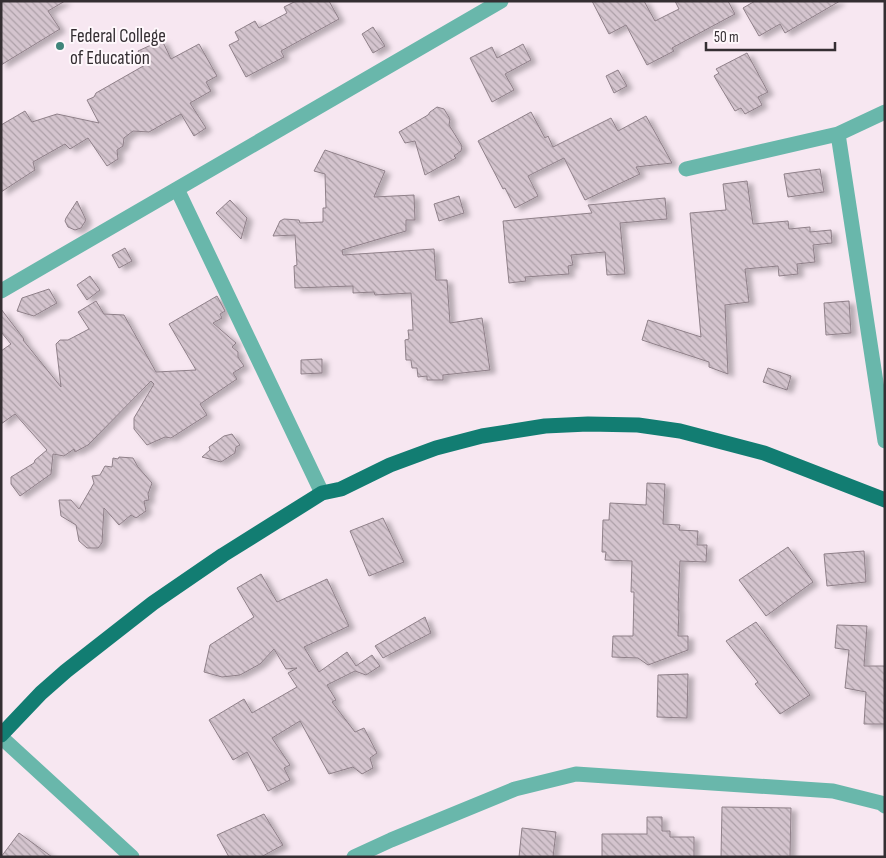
<svg xmlns="http://www.w3.org/2000/svg" width="886" height="858" viewBox="0 0 886 858" font-family="'Sofia Sans Condensed',sans-serif">
  <style>
    .building { fill: url(#building-back-hatch); stroke: #8f8089; filter: url(#shadow) }
    .lines { fill: none; stroke-linecap: round; stroke-linejoin: round }
    .minor { stroke: #69b7ab; stroke-width: 15 }
    .major { stroke: #127d72; stroke-width: 15 }
    .poi-dot { fill: #3f847a; stroke: #fef7fb; stroke-width: 2 }
    .labels { text-anchor: middle; stroke-width: 4; stroke-linejoin: round; paint-order: stroke }
    .poi-label { font-size: 19px; fill: #342e32; stroke: #fef7fb; text-anchor: start }
  </style>
  <defs>
    <pattern id="building-back-hatch" width="6" height="6" patternUnits="userSpaceOnUse" patternTransform="scale(1.25)"><rect width="6" height="6" fill="#d4c4ce"/><path d="M-1 5l2 2M0 0l6 6M5-1l2 2" fill="none" stroke="#ada0a8"/></pattern>
    <filter id="shadow"><feDropShadow dx="5.5" dy="3" stdDeviation="2.5" flood-color="#0004"/></filter>
  </defs>
  <rect width="100%" height="100%" fill="#f7e7f1"/>
  <!-- building -->
  <path class="building" d="M1,1H65L48,11L60,29L1,65Z
    M296,1H329L339,19L281,51L284,57L246,77L229,45L239,40L235,32L255,21L259,28L287,13L284,7Z
    M592,1H644L655,21L679,9L675,1H728L735,14L672,48L674,51L647,65L626,25L609,34Z
    M755,1H840L785,33L780,24L759,36L743,8Z
    M373,27L385,46L373,53L362,34Z
    M162,40L171,59L199,44L217,76L206,82L211,91L190,103L206,128L194,136L181,114L149,132L133,131L124,138L123,146L117,150L118,159L107,166L88,138L70,149L65,144L33,162L35,170L1,192V125L25,111L32,122L57,114L99,123L87,100L94,97L96,93L145,65L138,51Z
    M523,44L531,60L505,74L514,90L492,102L470,58L492,47L497,58Z
    M747,53L768,92L758,97L762,105L745,114L741,108L735,111L714,76L719,73L716,69Z
    M618,70L627,86L614,93L606,76Z
    M437,107L444,109L450,119L449,125L462,146L461,151L454,156L456,158L425,175L415,141L405,143L399,132L428,115L430,112Z
    M531,112L545,138L548,136L553,147L611,118L618,131L646,116L672,163L636,167L640,174L585,200L564,158L528,176L538,196L515,208L505,188L503,189L478,141Z
    M325,150L385,171L374,197L414,195L415,220H406V231L342,250L343,255L434,249L436,280H447L450,323L482,318L490,370L443,375V380H427V376L418,377L417,368H412L411,360H406L405,340L409,339L408,330H413L411,293L375,295L374,292L353,293V286L295,288L294,266L297,265L295,235L273,236L280,221L284,219L299,220L300,223L323,222V208H326L325,174L314,171Z
    M820,169L824,192L788,197L784,174Z
    M747,181L753,224L788,221L789,229L810,227V232L831,230L832,243L813,245L815,262L797,264L798,274L779,276L778,266L745,269L749,302L725,305L728,374L709,367V362L642,340L648,320L701,337L690,213L726,210L723,184Z
    M459,196L464,213L439,221L434,204Z
    M665,198L667,219L620,223L625,274L607,275L605,252L571,255L573,265L568,266L569,274L525,277L526,281L509,283L503,221L592,213L588,205Z
    M230,200L247,218L241,239L216,213Z
    M77,201L86,220L81,228L75,230L68,227L65,221L66,218Z
    M125,248L132,261L119,268L112,255Z
    M90,276L100,290L87,300L77,285Z
    M49,289L57,303L34,316L17,311L22,298Z
    M217,296L225,311L220,314L222,318L213,323L236,343L232,347L238,352V357L244,366L233,373L237,379L200,404L207,415L171,438L165,437L147,445L134,429V418L154,384L151,381L88,445L75,452L74,449L64,456L53,454L51,474L20,496L11,484V477L34,463L35,460L47,450L15,414L1,424V351L11,344L1,332V309L24,339L23,340L61,387L56,344L60,340H68L89,329L78,312L96,301L104,314L124,315L156,372L196,370L169,324Z
    M849,301L851,333L826,335L824,303Z
    M322,359V373L301,374V360Z
    M768,368L791,376L787,390L763,382Z
    M232,434L240,445L236,447L235,453L221,462L202,457L210,450L209,447L224,436Z
    M119,457L133,458L138,467L152,483L148,494L149,500L144,501L146,511L136,518L131,515L119,525L104,508L102,543L98,548H87L79,541L76,525L61,516L59,500H71L79,509L94,483L92,476L100,475L105,466L112,467L113,458L118,459Z
    M647,483L665,484L663,524L680,525L679,530L698,531L697,545H707L706,562L680,561L678,610H679L678,636H688V650L648,665L638,658L612,657L613,636H633L634,592H631L632,561L605,560L606,552H602L603,520H609L610,503L646,505Z
    M383,518L404,562L369,576L350,531Z
    M788,547L813,582L766,616L739,580Z
    M864,551L866,582L827,586L824,554Z
    M261,574L277,602L327,579L349,626L304,647L319,672L347,652L356,666L372,655L380,666L366,675L355,671L327,685L336,700L332,702L355,732L364,728L377,753L370,758L373,768L362,774L353,767L329,774L300,721L272,738L290,765L284,768L290,780L268,791L247,752L233,760L209,720L244,699L252,713L297,687L288,673L297,668L286,669L274,649L260,664L240,675L222,677L204,672L210,645L254,617L237,588Z
    M425,617L431,633L383,658L375,646Z
    M756,622L810,695L780,714L755,684L758,682L726,641Z
    M837,625L867,626L864,666H885V724H864L866,692L845,688L849,650L835,648Z
    M688,674L687,718L657,717L658,675Z
    M722,807L791,808L790,857H721Z
    M264,814L283,845L261,857H229L217,835Z
    M647,817H662V831H670V837H694V857H602V834H647Z
    M522,828L556,832L553,857H519Z
    M19,833L52,857H1Z"/>
  <g class="lines">
    <!-- minor -->
    <path class="minor" d="M838,134L885,441
      M686,169L838,134L885,112
      M177,189L322,493
      M1,291L501,1
      M1,737L132,857
      M354,857L391,840L515,789L576,774L833,791L881,803L885,806"/>
    <!-- major -->
    <path class="major" d="M1,735L41,693L66,671L153,603L223,555L322,493L341,489L390,465L436,448L482,436L545,426L588,424L638,425L680,431L764,453L885,500"/>
  </g>
  <!-- markers -->
  <circle class="poi-dot" cx="60" cy="46" r="5"/>
  <g class="labels">
    <!-- poi labels -->
    <g class="poi-label">
      <text x="70" y="42">Federal College<tspan x="70" dy="22">of Education</tspan></text>
    </g>
  </g>
  <!-- border -->
  <rect width="886" height="858" fill="none" stroke="#342e32" stroke-width="5"/>
  <!-- scale -->
  <path d="M706 42v8h129v-8" fill="none" stroke="#342e32" stroke-width="2.5"/>
  <text x="714" y="42" font-size="15" fill="#342e32" stroke="#fef7fb" stroke-width="4" paint-order="stroke">50 m</text>
</svg>
